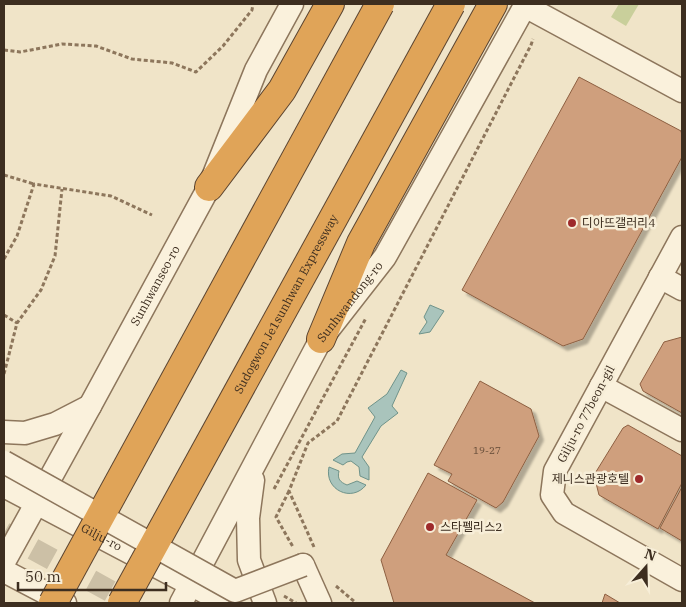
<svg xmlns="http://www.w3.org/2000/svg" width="686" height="607" viewBox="0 0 686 607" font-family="'IBM Plex Serif','Noto Sans KR',serif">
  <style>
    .green { fill: #c9cf9b }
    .water { fill: #a9c4bc; stroke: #6f938a }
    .building { fill: #cf9f7d; stroke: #8d5f41; filter: url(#shadow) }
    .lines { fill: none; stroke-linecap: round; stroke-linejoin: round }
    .minor-tunnel { stroke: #ccc0a6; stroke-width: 22; stroke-dasharray: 22 11; stroke-linecap: butt }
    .minor-casing { stroke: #8d765c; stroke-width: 25 }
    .highway-casing { stroke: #5b4430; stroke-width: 30 }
    .path { stroke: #8d765c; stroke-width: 3; stroke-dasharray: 4 2.5; stroke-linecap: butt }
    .minor { stroke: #faf1dc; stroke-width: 22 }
    .highway { stroke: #e0a458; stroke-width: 28 }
    .minor-bridge-casing { stroke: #8d765c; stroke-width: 25; stroke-linecap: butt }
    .highway-bridge-casing { stroke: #5b4430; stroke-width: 30; stroke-linecap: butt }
    .minor-bridge { stroke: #faf1dc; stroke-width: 22 }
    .highway-bridge { stroke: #e0a458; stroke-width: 28 }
    .poi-dot { fill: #9e2a2b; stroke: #f7eed8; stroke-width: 2 }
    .labels { text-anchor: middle; stroke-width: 5; stroke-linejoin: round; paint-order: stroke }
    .number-label { font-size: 10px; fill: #624a37 }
    .poi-label { font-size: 12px; fill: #3d2e20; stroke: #f7eed8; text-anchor: start }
    .street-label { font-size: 12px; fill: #3d2e20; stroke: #f7eed8 }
  </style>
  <defs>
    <filter id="shadow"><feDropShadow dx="4.5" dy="4.5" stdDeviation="1" flood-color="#0004"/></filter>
  </defs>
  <rect width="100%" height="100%" fill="#f0e4c8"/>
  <!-- green -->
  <path class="green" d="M619,4H639L626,26L611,17Z"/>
  <!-- water -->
  <path class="water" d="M430,305L444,311L430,332L419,334L427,322L424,317Z
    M401,370L407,373L392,406L398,413L381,426L362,457L369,467V480L360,476L359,467L351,461L347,462L343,465L333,460L342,454L355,453L375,417L368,408L387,394Z
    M329,467L339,471C337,479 340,482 347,485L357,481L366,485C352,503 324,490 329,467Z"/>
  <!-- building -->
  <path class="building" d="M579,77L681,131L682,135V157L583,339L563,346L462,290Z
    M682,337V413L643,391L640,384L664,342Z
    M480,381L531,409L539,436L503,502L496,508L448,481L452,474L434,465Z
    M628,425L682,456V483L658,529L599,495L594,475L623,428Z
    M428,473L477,500L446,555L535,603H394L381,560Z
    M682,487V541L660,528Z
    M605,594L620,603H602Z"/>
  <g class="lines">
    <!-- minor-tunnel -->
    <path class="minor-tunnel" d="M4,533L132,603"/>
    <!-- minor casing -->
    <g class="minor-casing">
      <g id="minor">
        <path d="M525,6L682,91"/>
        <path d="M682,237L555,471L552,495L564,513L682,580"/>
        <path d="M660,277L682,289"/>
        <path d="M601,386L682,430"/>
        <path d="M4,432L25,433L55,424L90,406"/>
        <path d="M253,480L248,518L249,560L265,603"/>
        <path id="s1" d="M4,486L226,603"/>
        <path id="s2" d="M4,562L90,406L209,187L256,70L292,4"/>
        <path d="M303,565L320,603"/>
        <path d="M4,571L65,603"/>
        <path id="s3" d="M181,603L321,339L385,257L526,4"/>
      </g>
    </g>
    <!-- highway casing -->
    <g class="highway-casing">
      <path id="highway" d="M209,187L282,90L330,4
        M321,339L361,243L493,4"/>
    </g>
    <!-- path -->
    <path class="path" d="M4,50L20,52L62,44L96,46L132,59L172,63L196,72L223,46L252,10L253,4
      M4,175L34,184
      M4,259L17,236L34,184L111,196L152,215
      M4,315L17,323
      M4,374L17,323L41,290L55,256L62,189
      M274,489L366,318
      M289,491L276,517L293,547
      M314,547L289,491L308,443L337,421L531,45L533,39
      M336,586L356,603
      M284,596L296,603"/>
    <!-- minor -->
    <use href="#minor" class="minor"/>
    <!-- highway -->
    <use href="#highway" class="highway"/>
    <!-- minor-bridge casing -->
    <g class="minor-bridge-casing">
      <path id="minor-bridge" d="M4,462L235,591L303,565"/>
    </g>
    <!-- highway-bridge casing -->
    <g class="highway-bridge-casing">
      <g id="highway-bridge">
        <path d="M53,603L380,4"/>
        <path id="s4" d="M122,603L451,4"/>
      </g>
    </g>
    <!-- minor-bridge -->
    <use href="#minor-bridge" class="minor-bridge"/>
    <!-- highway-bridge -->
    <use href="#highway-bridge" class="highway-bridge"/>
  </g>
  <!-- markers -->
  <g class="poi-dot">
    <circle cx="572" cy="223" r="5"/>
    <circle cx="639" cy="479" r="5"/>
    <circle cx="430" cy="527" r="5"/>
  </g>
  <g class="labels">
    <!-- number labels -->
    <g class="number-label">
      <text x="487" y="454">19-27</text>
    </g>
    <!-- poi labels -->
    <g class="poi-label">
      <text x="582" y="227">디아뜨갤러리4</text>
      <text x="629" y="483" text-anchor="end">제니스관광호텔</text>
      <text x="440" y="531">스타펠리스2</text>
    </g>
    <!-- street labels -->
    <g class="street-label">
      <text dy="4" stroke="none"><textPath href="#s2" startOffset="315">Sunhwanseo-ro</textPath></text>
      <text dy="4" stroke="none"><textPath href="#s3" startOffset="346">Sunhwandong-ro</textPath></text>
      <text dy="4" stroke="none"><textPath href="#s4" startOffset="341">Sudogwon Je1sunhwan Expressway</textPath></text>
      <text transform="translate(586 414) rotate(-62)" y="4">Gilju-ro 77beon-gil</text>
      <text dy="4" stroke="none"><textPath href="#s1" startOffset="110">Gilju-ro</textPath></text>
    </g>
  </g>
  <!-- border -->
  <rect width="686" height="607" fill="none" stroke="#3d2e20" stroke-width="10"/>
  <!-- north arrow -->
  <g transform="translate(646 567) rotate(20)" stroke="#f7eed8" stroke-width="4" paint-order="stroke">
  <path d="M0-4L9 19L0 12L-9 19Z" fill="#3d2e20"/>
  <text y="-8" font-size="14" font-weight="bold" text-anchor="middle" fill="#3d2e20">N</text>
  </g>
  <!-- scale -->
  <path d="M18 582v8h148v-8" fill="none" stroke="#3d2e20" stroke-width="2.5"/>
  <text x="25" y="582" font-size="15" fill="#3d2e20" stroke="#f7eed8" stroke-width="4" paint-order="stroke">50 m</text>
</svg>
